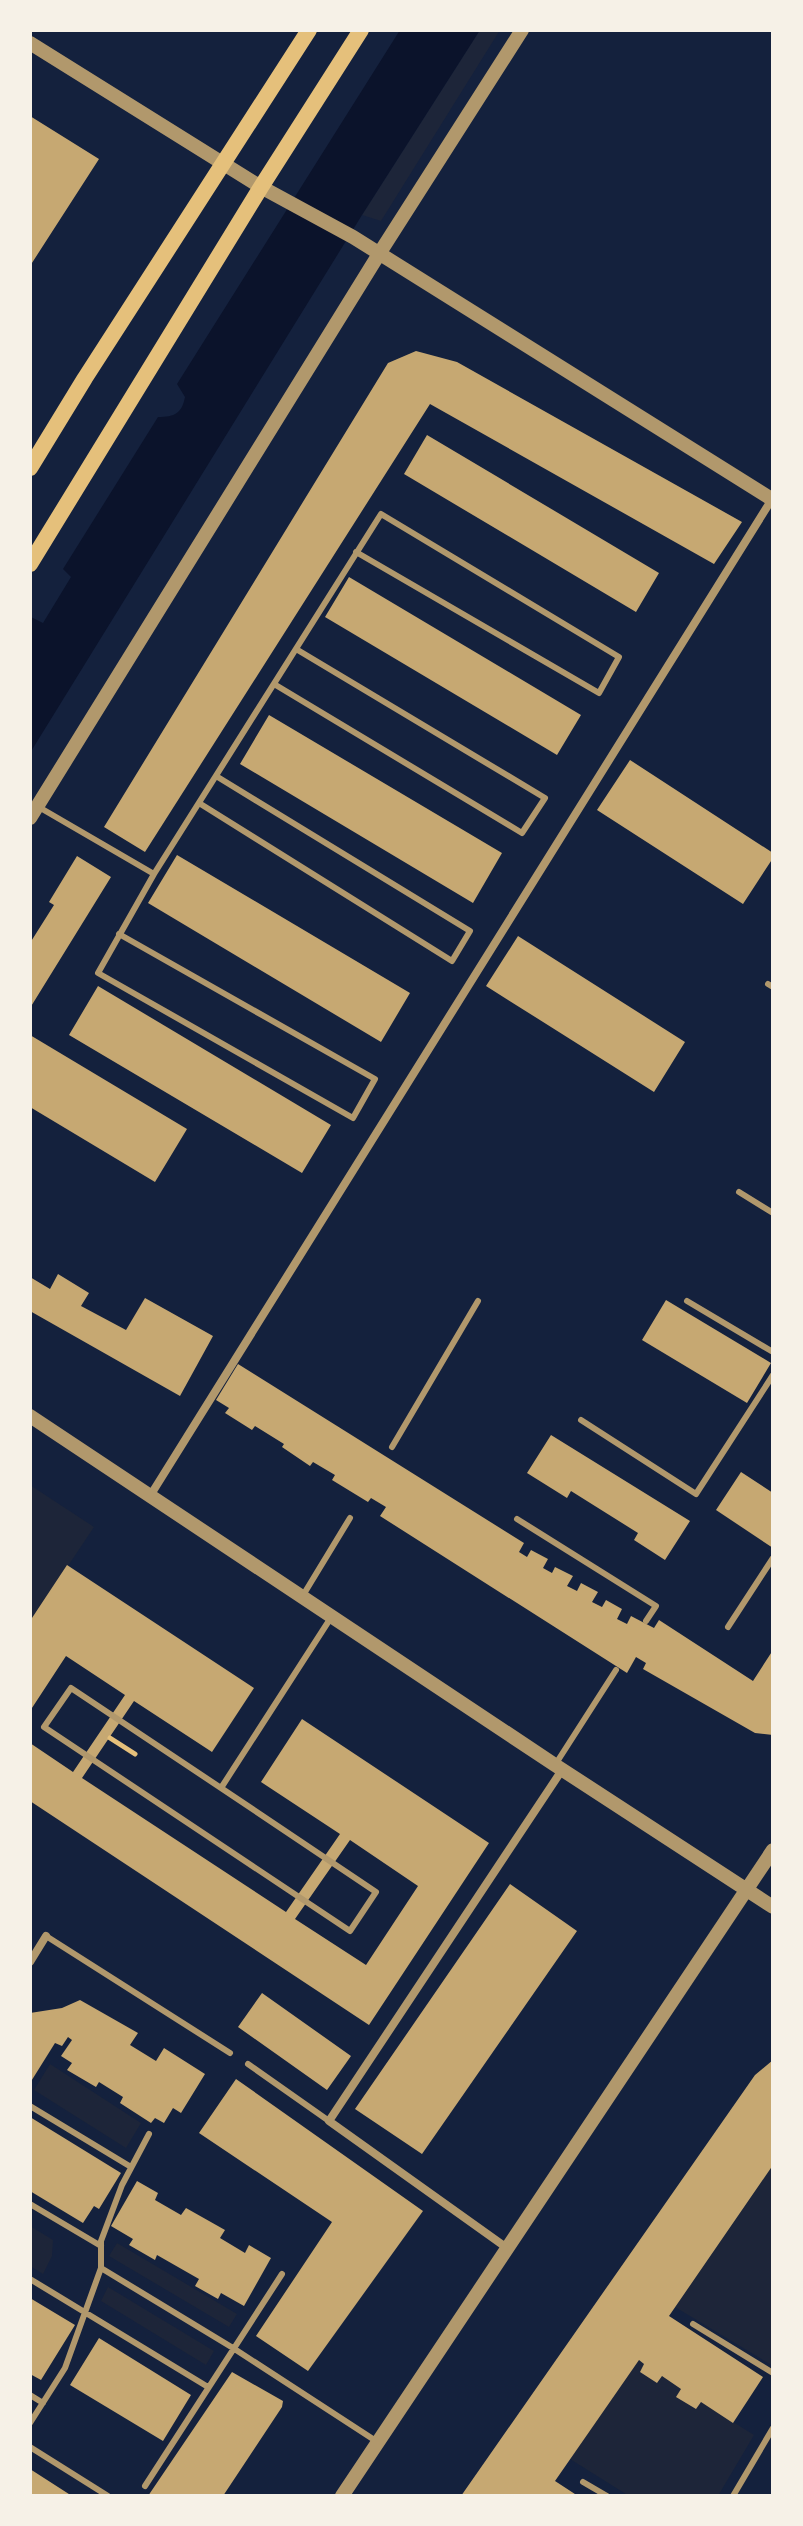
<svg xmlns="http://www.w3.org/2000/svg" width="803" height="2526" viewBox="0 0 803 2526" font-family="Georgia,serif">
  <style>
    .green { fill: #1d2539 }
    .water { fill: #0b132b }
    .building { fill: #c6a872; fill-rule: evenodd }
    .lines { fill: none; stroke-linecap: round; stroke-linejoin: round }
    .path { stroke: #e5c07b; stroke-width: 5 }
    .service { stroke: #b1986c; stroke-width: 6 }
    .minor { stroke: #b1986c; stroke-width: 8 }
    .tertiary { stroke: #b1986c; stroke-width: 14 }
    .secondary { stroke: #e5c07b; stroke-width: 16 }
  </style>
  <rect width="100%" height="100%" fill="#14213d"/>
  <!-- green -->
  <path class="green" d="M480,30H500L381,221L362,215Z
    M30,1485L94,1527L30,1623Z
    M50,2064L141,2123L126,2148L34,2090Z
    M773,2165V2366L675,2307Z
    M30,2226L53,2240L52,2256L43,2274L30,2266Z
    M117,2243L237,2314L229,2327L109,2256Z
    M108,2287L214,2351L206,2365L101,2301Z
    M637,2359L644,2364L640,2372L657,2383L662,2376L681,2389L677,2397L695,2409L701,2402L754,2435L718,2496H629L570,2459Z"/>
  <!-- water -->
  <path class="water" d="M400,30H480L362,215L30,753V619L31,617L43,623L71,577L63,569L158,417C175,417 182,413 185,397L177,384Z"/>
  <!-- building -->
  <path class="building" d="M30,116L99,159L30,266Z
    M416,351L457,362L742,522L714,564L430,404L145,852L104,827L388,363Z
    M427,435L659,573L636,612L404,474Z
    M349,577L581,715L557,755L325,617Z
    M269,715L502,853L473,903L240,764Z
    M630,760L773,853V858L743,904L597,810Z
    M177,855L410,993L381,1042L148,903Z
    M77,856L111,877L30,1008V943L54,905L49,902Z
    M518,936L685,1042L654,1092L486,986Z
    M98,986L331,1125L302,1173L69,1035Z
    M30,1035L187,1129L155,1182L30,1107Z
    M58,1274L89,1293L81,1306L126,1330L145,1298L213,1336L180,1396L30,1311V1277L50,1289Z
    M666,1300L771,1363L747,1403L642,1340Z
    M238,1364L524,1543L519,1552L527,1557L531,1550L548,1559L543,1568L552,1573L555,1567L573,1576L567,1586L577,1591L581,1583L598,1592L592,1602L602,1607L606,1600L622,1609L617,1619L627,1624L631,1616L654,1628L659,1620L753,1681L773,1650V1735L755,1733L643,1669L646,1663L636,1657L627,1673L380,1516L386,1507L371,1498L368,1502L332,1480L335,1475L313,1462L310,1466L282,1447L284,1444L255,1426L252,1430L225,1413L229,1408L216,1400Z
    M551,1435L690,1521L665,1560L634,1540L638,1533L571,1491L567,1498L527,1473Z
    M741,1472L773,1493V1548L716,1510Z
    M67,1565L254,1688L212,1752L134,1701L82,1778L286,1912L340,1834L261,1782L302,1719L489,1843L369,2025L30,1801V1743L73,1772L125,1695L66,1656L30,1711V1621ZM350,1840L418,1886L366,1965L295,1919Z
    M510,1884L577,1931L422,2154L355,2109Z
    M262,1993L351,2056L327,2090L238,2027Z
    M80,2000L138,2033L130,2045L156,2061L164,2048L205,2074L181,2113L173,2108L164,2123L155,2118L151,2123L120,2103L123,2097L99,2082L96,2087L67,2070L72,2063L61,2056L72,2040L68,2037L62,2046L55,2043L30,2083V2013L62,2008Z
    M773,2060V2165L669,2316L763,2377L733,2423L701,2402L696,2409L676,2397L681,2389L662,2376L657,2383L640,2372L644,2364L639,2360L555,2481L578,2496H461L755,2075Z
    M236,2079L423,2211L308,2371L256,2336L332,2222L199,2133Z
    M30,2117L121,2173L99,2209L94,2206L83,2223L30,2191Z
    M137,2181L158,2193L155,2200L181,2215L186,2208L225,2230L220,2238L245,2253L249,2245L271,2258L244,2306L221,2293L218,2299L195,2286L199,2279L157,2255L155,2260L129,2245L133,2239L111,2226Z
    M30,2298L75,2325L41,2380L30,2374Z
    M99,2338L191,2395L163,2441L70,2385Z
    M232,2372L283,2401L282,2407L223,2496H148Z
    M30,2469L72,2496H30Z"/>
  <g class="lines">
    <!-- path -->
    <path class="path" d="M110,1738L135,1754"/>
    <!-- service -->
    <path class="service" d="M274,684L522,833L545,798L296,649
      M199,803L452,961L470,931L216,776
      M37,806L154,874C229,754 305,634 381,514L619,657L599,693L356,552
      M119,934L375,1079L353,1118L98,973L154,874
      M768,984L773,987
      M739,1192L773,1213
      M687,1301L773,1352
      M581,1420L696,1494L773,1375
      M392,1447L478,1301
      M517,1519L656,1606L646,1621
      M302,1597L350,1518
      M728,1627L773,1558
      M555,1765L616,1670
      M221,1788L376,1892L350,1931L44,1727L71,1688L221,1788L332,1616
      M46,1936L230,2053
      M248,2064L329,2121
      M30,2106L131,2167
      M30,2204L101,2246
      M101,2268L233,2348L376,2441
      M30,2279L208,2387
      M693,2324L773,2373
      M30,2395L43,2403
      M30,2423L65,2368L101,2268V2241L122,2185L149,2134
      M30,2447L108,2496
      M583,2482L607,2496
      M145,2486L282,2274
      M733,2496L773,2428"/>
    <!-- minor -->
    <path class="minor" d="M150,1496L772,499
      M30,1962L46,1936
      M507,2248L329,2121L562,1770"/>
    <!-- tertiary -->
    <path class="tertiary" d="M30,43L261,187L353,237L773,500
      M30,818L379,254L522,30
      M30,1416L555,1765L773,1907
      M342,2496L773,1850"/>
    <!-- secondary -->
    <path class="secondary" d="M30,468L85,378L309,30
      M30,564L261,187L361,30"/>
  </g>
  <!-- border -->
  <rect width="803" height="2526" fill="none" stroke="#f6f1e7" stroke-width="64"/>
</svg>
